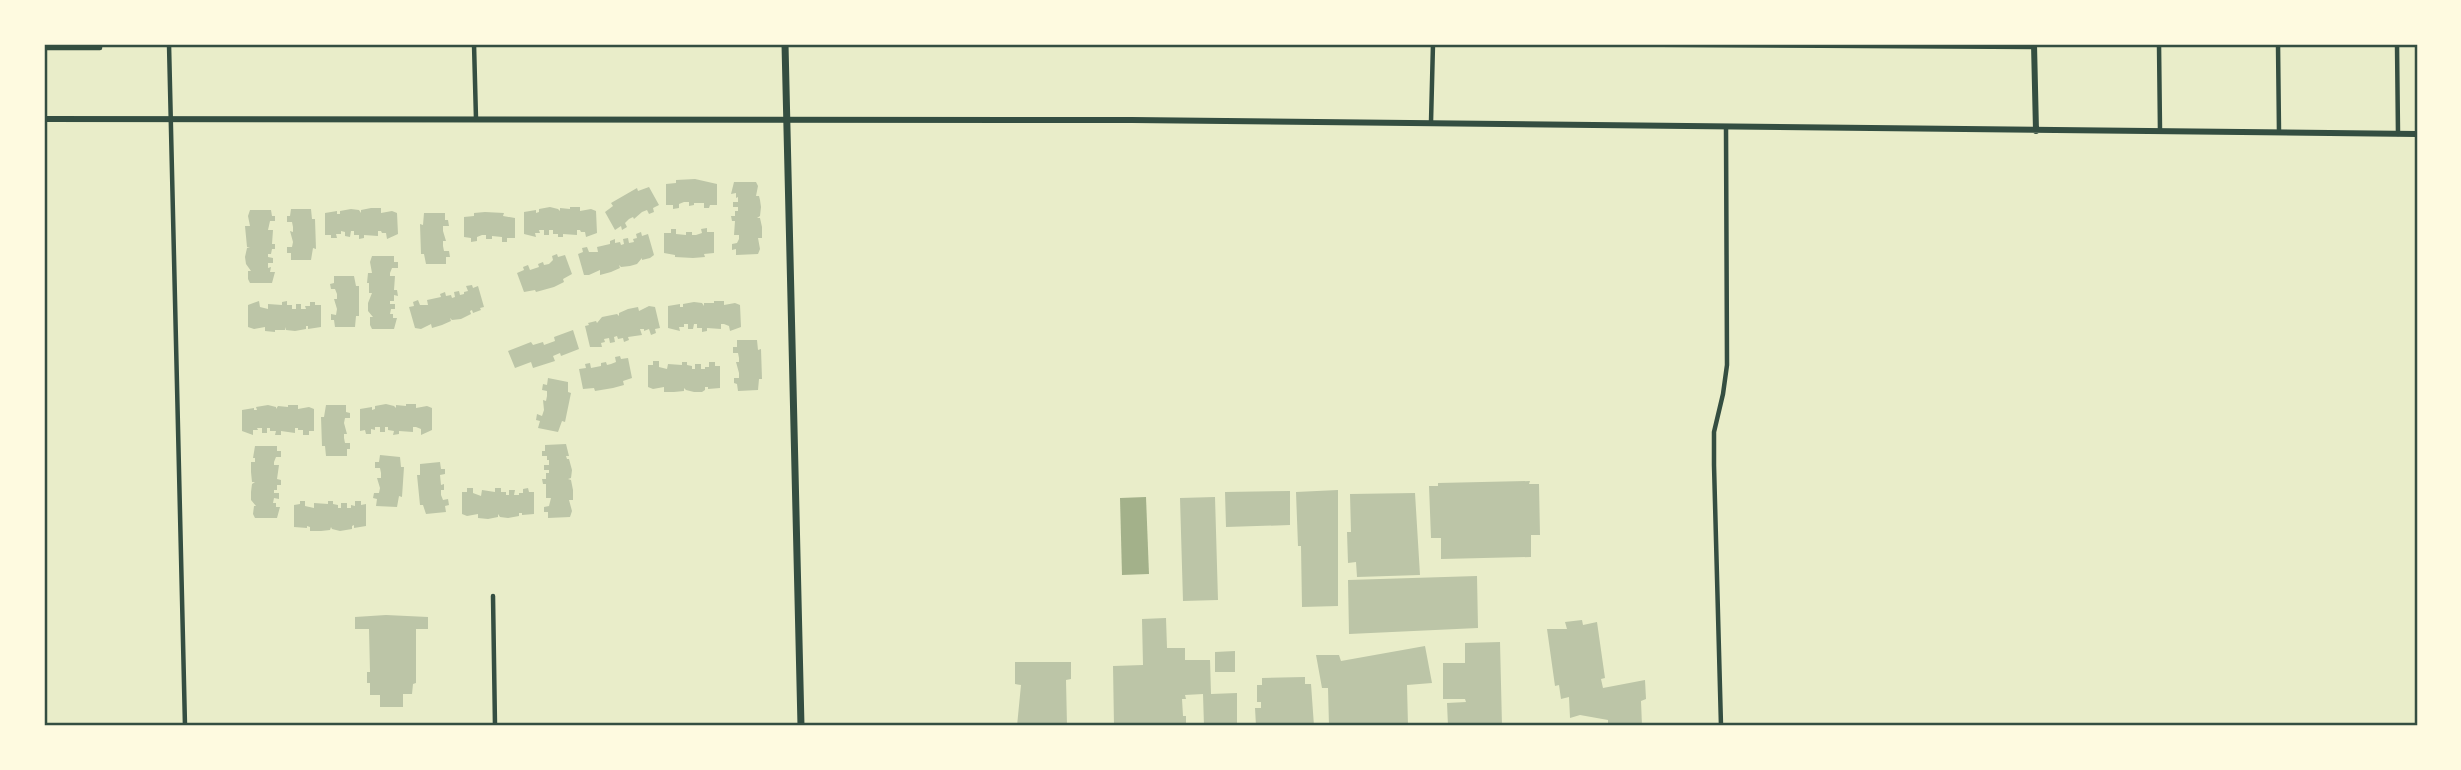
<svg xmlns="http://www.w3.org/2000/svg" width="2461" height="770" viewBox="0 0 2461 770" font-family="'Nunito Sans',sans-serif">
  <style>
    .water { fill: #a3b18a }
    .building { fill: #bcc5a7 }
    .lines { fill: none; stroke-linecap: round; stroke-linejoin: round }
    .minor { stroke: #344e41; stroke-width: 4.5 }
    .tertiary { stroke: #344e41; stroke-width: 6 }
    .secondary { stroke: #344e41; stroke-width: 7 }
    .neatline { fill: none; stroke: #344e41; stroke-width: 2.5 }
  </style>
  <rect width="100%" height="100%" fill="#e9edc9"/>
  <!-- water -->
  <path class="water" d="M1146,497L1149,574L1122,575L1120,498Z"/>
  <!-- building -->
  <path class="building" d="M695,179L717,184V205H710L709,208H704V203H694V205L689,206V202H684L679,204V208L673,209V205H666V184L676,183V180Z
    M734,182H756L758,186L756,196H759L760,200L761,207L760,216L757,218H760L762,227V238H758L760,249L758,254L736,255V249L732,250V244L737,243L739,239V235H734L735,221H732L731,216H735V211H738V207H733V202H738V197L736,198V193L731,194Z
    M649,187L659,205L653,208L654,212L649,214L647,210L642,212L634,219L633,217L629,219L625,223L627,227L622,230L621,226L615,230L605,212L613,206L611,203L637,188L638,191Z
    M550,207L558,209L560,211V208L570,209V207H580V211L591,209L596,211L597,233L586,237L585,232H581L580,230H577V235L563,234V237H558V234H553V230H549V235H544V230H539L540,233H535L536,237L524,234V212L536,210V213L539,212V209Z
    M371,208H381V213L392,211L397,213L398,234L387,239L386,233H382L381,231H378V236L364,235V238L359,239V235H354V231H351L350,237L345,236V232L341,231V234H336L337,238H331V235H325V213L337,211V214H340V211L351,209L359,210L361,213V210Z
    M291,209H311L312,219H315L316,249L313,248L311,260H291V253H287V247H292L293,242L290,231L293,232V227L292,222H287V216H290Z
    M250,210H271L272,216H275V221H270L268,230H273L272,244H275V249H272L271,254H268V257L273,258V263H268V268L271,267L270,272H275L272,283H250L248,279V271H251L246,264L245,257L247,248L250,247H247L245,226H250L248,216Z
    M485,212L504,213L503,216L515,218V238H507V242H502V237L492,236V239H486V235H482L477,237V241L471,242V238L464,237V217L474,216V213Z
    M424,213H445V220H448L449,226H443V231L446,241H443V246L444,251H449L450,257H446V264H426L424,254H421L420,224L423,225Z
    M707,228V232H714V253L704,254L705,257L693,258L675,257V255L664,253V233H671V229H676V234L686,235V232H692V235H696L702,233L701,229Z
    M641,232L642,236L648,234L654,255L650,258L642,260V258L637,264L630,266L621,267L619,265L620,268L611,272L600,275V270L589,275H584L578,254L583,252L582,248L587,247L589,252H598L597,247L610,244V241L615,239V243L620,242L621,245L624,244L623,239L628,238L629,243L634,242L633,239L637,238L636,234Z
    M557,254L558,257L565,255L572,274L563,279L564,282L554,287L536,292L535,290L524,292L517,273L524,270L523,267L528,265L530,270L539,267L538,264L543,262L544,265L549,264L553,260L552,256Z
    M372,256H394V262H398V268H392L390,273V276H395L394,290H397L398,296L394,295V301H390V304H395V309H391L390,314H393V318H397L394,329H372L370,325V317H373L368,311V303L372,293H369V283H367L368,273H372L370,262Z
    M334,276H354L356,286H359V316H356L355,327H335L334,320H331V314L336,315L337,309L334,299H337V294L335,289H331L330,284L334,283Z
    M472,285L473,288L478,286L484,307L480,308L481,310L473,313L472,310L470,311L471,314L461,319L452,320L450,318L451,321L442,325L432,328L431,324L421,329L415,328L409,307L414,306L413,302L418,300L420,305H428L427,300L441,297L440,294L445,292L446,296L451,295L452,298L455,297L454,292L459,291L460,295L464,294V292L468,291L466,286Z
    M259,301L260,307L268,309V304L282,305V302L287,301V305H292V309H296V304H301V309H306L305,306H310V302H315V305H321V327L308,329V326H306V329L295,331L286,330L285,327V330H275V332L265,331V327L254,329L248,327V305Z
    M714,301H724V305L735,303L740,305L741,327L730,331L729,326L724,324H721V329L707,328V331L702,332V328H697V324H694L693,329H688V324H684V327H679L680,331L668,328V306L680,304V307H683V304L694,302L702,303L704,306V303H714Z
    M649,306L655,307L660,328L655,329L656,333L651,335L649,329L644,331V329H640L642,335L628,337L629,340L624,342L623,338L618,339L617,336L614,337L615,342L610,343L609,338L604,339L605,342L601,343L602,347H590L585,326L589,325L588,323L596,321L597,323L602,317L617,314L619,316V313L628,309L638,307L639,311Z
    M573,330L579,349L561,356L560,353L553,356L555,361L533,368L531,362L515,368L508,351L531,342L533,345L543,342L544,345L555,341L554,337Z
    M737,340H757L758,350L761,349L762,379H759L758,390L738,391L737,384L734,383V378H739V373L736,362H739V358L738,353H733V347H737Z
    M620,356L621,359L628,358L632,378L623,381L624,385L613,388L595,391L594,388L583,389L579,369L586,368L585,364L590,363L591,368L601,366V363L606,362L607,365L611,364L616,362L615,357Z
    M653,361H659V367L667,369L668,364L682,365V362H687V365L692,366V369H695V364H701V369H705V367H709V362H715V366H720V388L708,389V387H705V390L702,392H694L686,390L684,388V391L674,392H664V387L653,389L648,387V365H653Z
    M548,378L568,382V392L571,393L565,422L562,421L558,432L538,428L540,421L536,420L537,414L542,416L544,410L543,400L546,401L547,396V391L542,390L543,384L547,385Z
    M386,404L394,406L396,408V405L406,406V404H416V408L427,406L432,408V430L421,435V429L416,427H413V432L399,431V434L393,435L394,431L388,430V427H385V432H380V427H375V430L371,429V434H366L365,430L360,431V409L372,407V410L375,409V406Z
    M268,405L276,407V409L278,406L288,407V405H298V409L309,407L314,409V431H309V435H303V430H298V428H295V433L281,431V435H275L276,431H270V428H267V433H262V428H257L258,430H253V435L242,431V410L254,408V410H257L256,407Z
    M326,405H346V412L350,413V418H345L344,423L347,434H344V438L345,443H350V449H347V456H326L325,446H322L321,417H324Z
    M566,444L569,456H566L567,459H569L572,470L571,478L568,479L571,480L573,490V500H569L572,511L570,517L548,518V512H544V507L549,506L551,498H546V484H543L542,479H546V473H549V470H544V465H549V460H547V456H542V451H545V445Z
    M255,446H277V451H281V457H276L274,462V465H279L277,479L281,480V485H277V490H274V493H279V499L274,498L273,503H276V507H280L277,518H255L253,514L254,506H256L251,500V492L252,484L255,482H252L251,472V462H255V458H253Z
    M380,455L400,457L401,467H404L402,497L399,496L397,507L376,506L377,499L373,498L374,493H379L380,488L377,478H381V473L380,468H375V462H379Z
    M440,462L441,469H445V474L440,475L441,485L444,484V490H441V495L443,500L448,499L449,505L445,506L446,512L426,514L423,505H420L417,475H420V464Z
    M1530,481L1529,484H1539L1540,535H1531V557L1441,559V538H1431L1429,486H1438V483Z
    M467,488H473V493L481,496L482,490L495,492V488H501V492H506V495H509V490H515L514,495H519V493H523V489L528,488L529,492H534V514L522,515V513H519V516L508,518L500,517L498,514V517L488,519L478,518V514L467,516L462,514V492H467Z
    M1338,490V606L1302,607L1301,546H1298L1296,492Z
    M1290,491V525L1226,527L1225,492Z
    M1415,493L1420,575L1357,577L1356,562L1348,563L1347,532H1351L1350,494Z
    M1215,497L1218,600L1183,601L1180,498Z
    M300,501H305V506L314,508V503L328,504V501H333V504L338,505V508H341V503H347V508H351V505L355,506V501H361V505L366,504V526L354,528V525L352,526V529L340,531L332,529L331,527L330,530L321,531H310V527L307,526V528L294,527V505L300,504Z
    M1477,576L1478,628L1349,634L1348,580Z
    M386,615L428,617V629H416V683L413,684L412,694H403V707H380V695H370V683H367V672H370L369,629H355V617Z
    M1166,618L1167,648H1185V660H1210L1211,694L1237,693V726H1204L1203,694L1185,695L1186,699H1182L1183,716H1186V726H1114L1113,666L1143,665L1142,619Z
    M1582,620L1583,625L1597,622L1605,678L1601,679L1603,688L1645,680L1646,699L1641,701L1642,726H1608V720L1580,715L1570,718L1569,697L1561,699L1559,685L1555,686L1547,629H1567L1565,622Z
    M1500,642L1502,726H1448L1447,703L1466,702L1465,699H1443V663H1465V643Z
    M1425,646L1432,683L1407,685L1408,726H1329L1328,688H1322L1316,655H1339L1341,661Z
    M1235,651V672H1215V652Z
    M1015,662H1071V679L1066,680L1067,726H1017L1021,685L1015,684Z
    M1305,677V684H1311L1314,726H1256L1255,708H1261V702H1257V685H1262V678Z"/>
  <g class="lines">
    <!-- minor -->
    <path class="minor" d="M169,44L185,726
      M474,44L476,119
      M1542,44L2034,47
      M2159,44L2160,131
      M2278,44L2279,132
      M2397,44L2398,134
      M44,48H100V44
      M1431,122L1433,44
      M493,596L495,726
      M1721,726L1714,465V432L1723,394L1727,365L1726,128"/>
    <!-- tertiary -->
    <path class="tertiary" d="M2034,44L2036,131
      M44,119L1132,120L2417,134"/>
    <!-- secondary -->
    <path class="secondary" d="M785,44L801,726"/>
  </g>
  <!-- border -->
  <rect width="2461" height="770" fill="none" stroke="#fefae0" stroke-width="91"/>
  <rect x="46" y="46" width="2370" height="678" class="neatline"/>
</svg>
